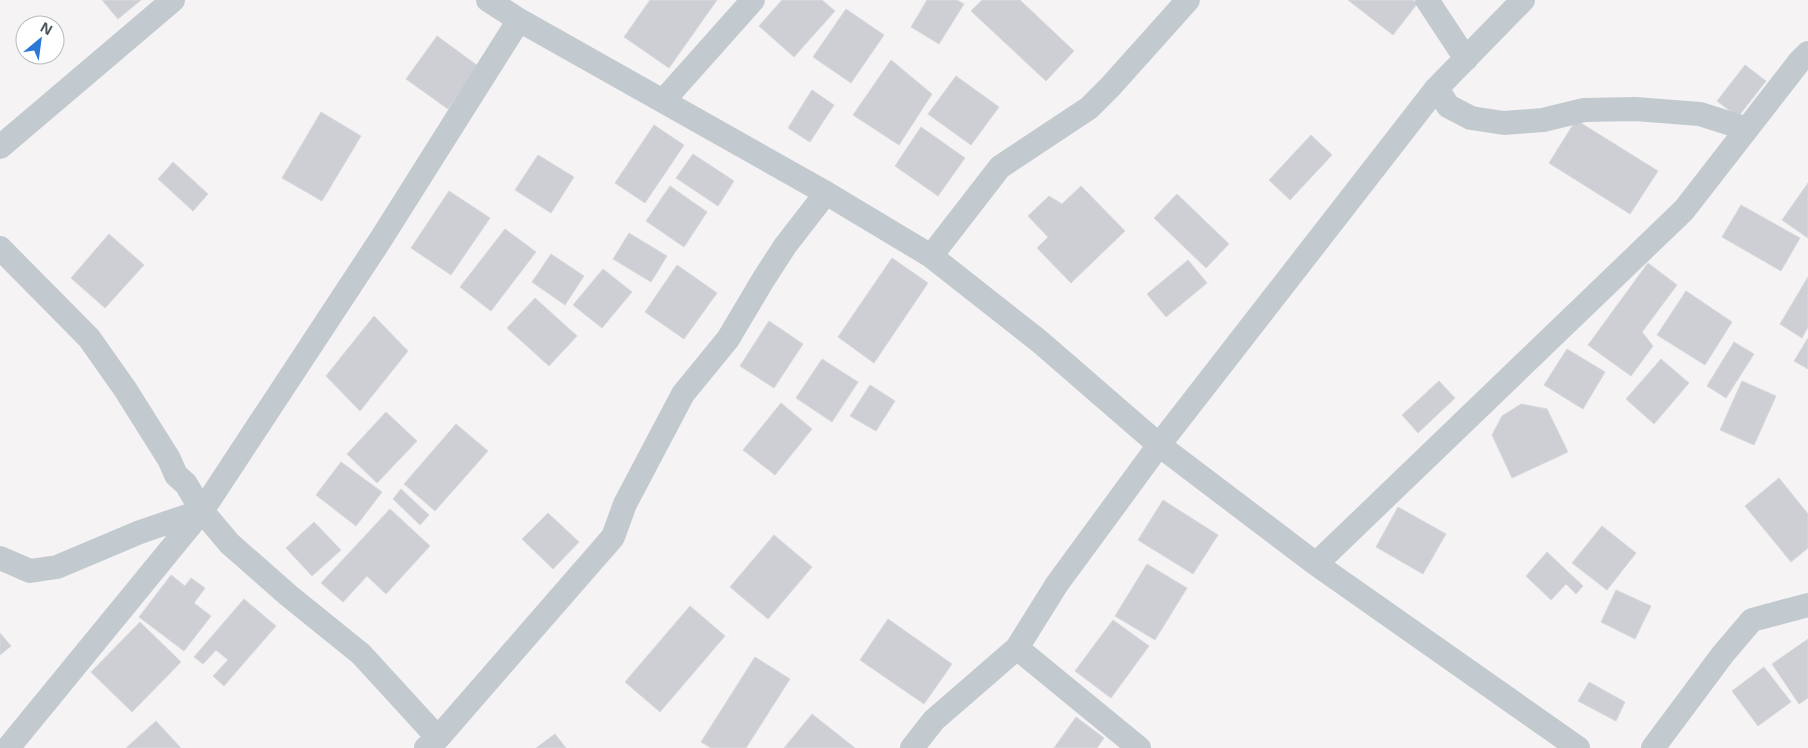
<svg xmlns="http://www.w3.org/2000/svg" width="1808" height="748" viewBox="0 0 1808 748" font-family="'Noto Sans',sans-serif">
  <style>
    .building { fill: #cdcfd4; stroke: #d7d9dd }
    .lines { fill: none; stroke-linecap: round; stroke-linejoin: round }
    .street { stroke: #c2cad0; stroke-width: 24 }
  </style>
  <rect width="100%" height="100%" fill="#f5f3f3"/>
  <!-- building -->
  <path class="building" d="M102,0H141L118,19Z
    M650,0H717L669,68L624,37Z
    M782,0H822L835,11L794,57L759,26Z
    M927,0H957L964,4L939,44L911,27Z
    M982,0H1020L1074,51L1046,81L971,11Z
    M1348,0H1413L1417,4L1393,35Z
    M846,9L884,35L851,83L813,57Z
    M437,36L478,66L448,109L406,79Z
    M891,60L932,94L899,145L853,115Z
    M1745,65L1766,81L1738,117L1717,101Z
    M956,76L999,107L971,145L928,114Z
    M812,90L834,105L810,142L788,128Z
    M321,112L361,136L322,201L282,178Z
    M1576,120L1658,171L1630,214L1549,163Z
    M654,125L684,145L645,203L615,183Z
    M921,127L965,158L938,196L895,166Z
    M1311,135L1332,155L1290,200L1269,180Z
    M693,154L734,181L718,206L676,178Z
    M538,155L574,177L551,213L515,190Z
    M173,162L208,194L193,211L158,179Z
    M1808,183V238L1782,220Z
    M670,186L707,212L684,247L646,221Z
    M1081,186L1125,231L1071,283L1037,248L1048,237L1028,216L1049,196L1062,204Z
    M449,191L490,218L451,275L411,248Z
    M1177,194L1229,244L1206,268L1154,218Z
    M1741,205L1800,238L1781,271L1722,237Z
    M505,229L536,252L491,311L460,287Z
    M629,233L667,256L651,282L613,259Z
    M109,234L144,265L105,308L71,278Z
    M551,254L584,276L565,305L532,282Z
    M892,258L928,283L874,363L838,337Z
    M1188,260L1207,283L1166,317L1147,294Z
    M1648,263L1677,285L1642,332L1653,346L1631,376L1588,345Z
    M677,265L717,293L684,339L645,312Z
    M603,269L632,292L602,328L573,305Z
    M1808,277V327L1802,338L1780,324Z
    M1686,291L1732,322L1705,365L1657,335Z
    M535,298L577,336L549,366L507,328Z
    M374,316L408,351L360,411L326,376Z
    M769,321L803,344L774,388L740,366Z
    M1808,338V369L1794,361Z
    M1734,342L1754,354L1726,398L1707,386Z
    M1567,349L1605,372L1583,409L1544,385Z
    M822,359L858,382L832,422L796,398Z
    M1661,359L1689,383L1654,424L1626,399Z
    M1439,381L1455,398L1418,433L1402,415Z
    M1742,381L1776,396L1754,445L1720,430Z
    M870,385L895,401L876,431L850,416Z
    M781,403L812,429L775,475L743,450Z
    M1521,404L1547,409L1568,452L1512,478L1492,435L1502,416Z
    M386,412L417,441L377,483L347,454Z
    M456,424L488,451L435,511L404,484Z
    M341,462L382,492L356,526L316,495Z
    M1779,478L1808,514V548L1791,562L1745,506Z
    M401,489L429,515L420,525L393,499Z
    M1163,500L1218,535L1193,574L1138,540Z
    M1398,507L1446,534L1423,574L1376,547Z
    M390,509L430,546L386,594L367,576L343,602L321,583Z
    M548,513L579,542L553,569L522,539Z
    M314,522L341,550L312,576L286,548Z
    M1602,526L1636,553L1607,590L1572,563Z
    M774,535L812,567L768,619L730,587Z
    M1547,552L1583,586L1576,594L1566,584L1551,600L1526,576Z
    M1147,564L1187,588L1155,640L1115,616Z
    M171,575L185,586L191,578L205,588L194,603L211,616L184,651L139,617Z
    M1616,590L1651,606L1635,639L1601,622Z
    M244,599L276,626L224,686L213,676L228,660L216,650L203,664L194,657Z
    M690,606L725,636L660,712L625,682Z
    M888,619L952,664L924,704L860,660Z
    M1113,620L1149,646L1111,698L1075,671Z
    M140,622L181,662L132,712L91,672Z
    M0,633L11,646L0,655Z
    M1808,639V698L1799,704L1772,664Z
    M755,657L790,679L746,748H711L701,742Z
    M1764,667L1791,702L1758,726L1732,691Z
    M1589,682L1625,702L1616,721L1578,701Z
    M812,714L855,748H784Z
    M1076,717L1104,738L1097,748H1054Z
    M156,721L181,748H126Z
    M555,734L566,748H536Z"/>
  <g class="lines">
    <!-- street -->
    <path class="street" d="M488,0L519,20L826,193L931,256L1039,341L1159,445L1316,564L1578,748
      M1427,0L1466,59
      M1437,88L1448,106L1471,118L1504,123L1543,120L1584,110L1635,109L1700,114L1747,129
      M663,101L753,0
      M0,147L173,0
      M0,248L89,338L125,389L169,459L176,475L186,484L202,511L230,544L288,595L361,654L438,738
      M931,256L1000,167L1089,108L1110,87L1188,0
      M0,558L30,571L57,567L140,532L202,511
      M1316,564L1684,210L1799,62L1808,53
      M1017,648L1139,748
      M8,748L202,511L381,239L519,20
      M426,748L438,738L613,537L625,504L683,394L728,339L763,280L785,246L826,193
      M912,748L934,720L1017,648L1057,584L1159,445L1435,90L1523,0
      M1653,748L1723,654L1752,620L1808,605"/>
  </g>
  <!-- north arrow -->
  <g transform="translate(40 40) rotate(29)"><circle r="24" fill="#ffffff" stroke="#b7bbbf"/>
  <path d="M0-4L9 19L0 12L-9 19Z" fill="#2b77d7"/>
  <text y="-8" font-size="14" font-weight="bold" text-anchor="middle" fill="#4c565f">N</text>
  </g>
</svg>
